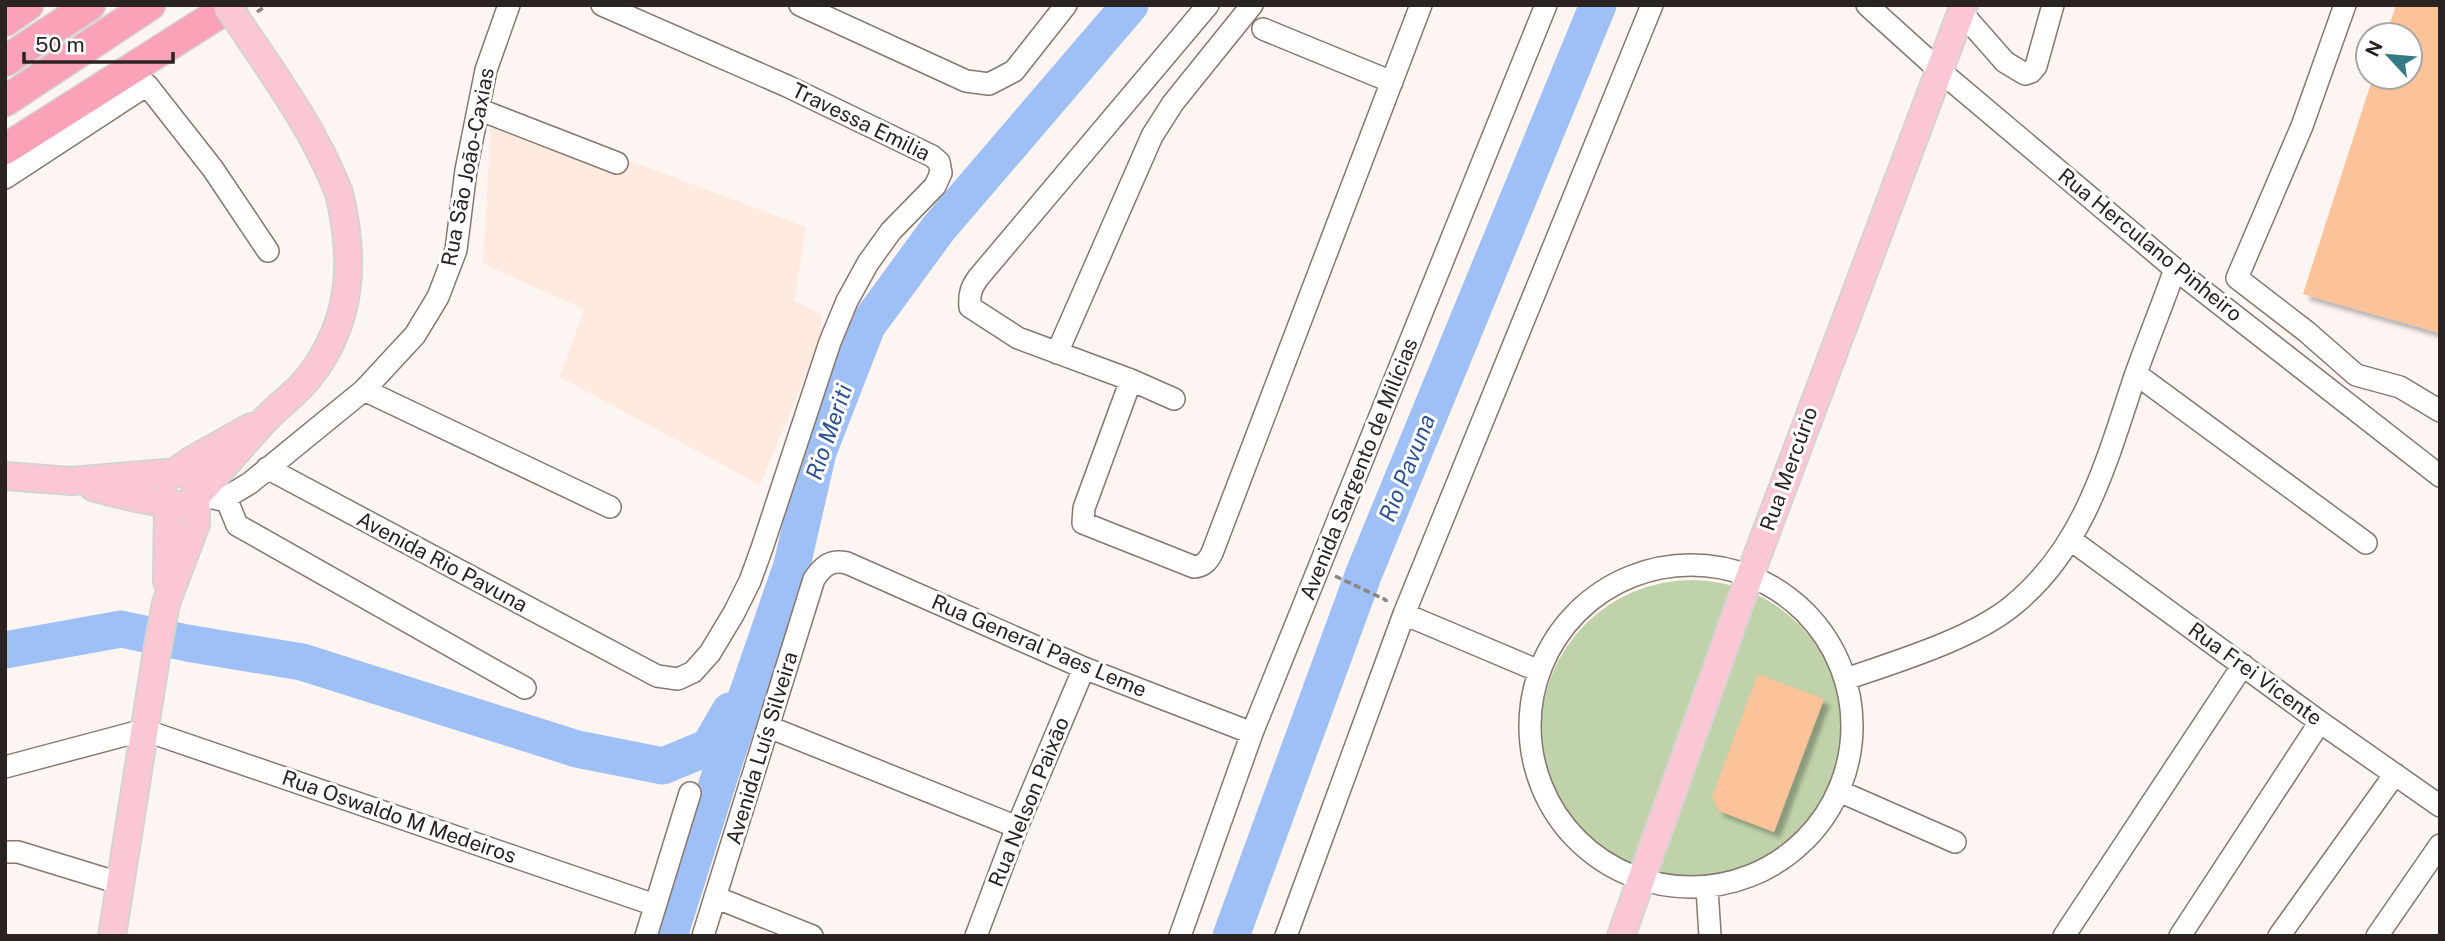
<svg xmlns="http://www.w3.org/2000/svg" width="2445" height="941" viewBox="0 0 2445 941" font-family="'Public Sans',sans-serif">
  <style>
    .built { fill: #ffeadf }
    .green { fill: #bfd2aa }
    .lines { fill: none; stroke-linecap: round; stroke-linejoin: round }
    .river { stroke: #9fc0f7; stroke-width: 37 }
    .building { fill: #fcc299; filter: url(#shadow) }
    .minor-casing { stroke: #87776e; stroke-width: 24 }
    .major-casing { stroke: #d4d3d2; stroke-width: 30 }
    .highway-casing { stroke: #d4d3d2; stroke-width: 33 }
    .path { stroke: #8e8683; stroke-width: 3.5; stroke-dasharray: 7 3.5; stroke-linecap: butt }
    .minor { stroke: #fff; stroke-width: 21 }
    .major { stroke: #fcc7d4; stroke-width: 26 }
    .highway { stroke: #faa2b8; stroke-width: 30 }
    .major-bridge-casing { stroke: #d4d3d2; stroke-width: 30; stroke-linecap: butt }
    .major-bridge { stroke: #fcc7d4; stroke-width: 26 }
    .labels { text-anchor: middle; stroke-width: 6; stroke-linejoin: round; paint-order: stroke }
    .street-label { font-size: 21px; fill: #2a2320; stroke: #fff }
    .water-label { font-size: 23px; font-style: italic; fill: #2b5192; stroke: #fff }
  </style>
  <defs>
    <filter id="shadow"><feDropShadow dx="6" dy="6" stdDeviation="2" flood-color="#0004"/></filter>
  </defs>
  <rect width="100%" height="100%" fill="#fdf5f1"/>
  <!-- built -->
  <path class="built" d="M492,109L806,227L794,301L821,314L822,336L760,485L560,377L584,309L483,264Z"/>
  <!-- green -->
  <path class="green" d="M1541 731a151 151 0 1 1 302 0a151 151 0 1 1-302 0Z"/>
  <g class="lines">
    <!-- river -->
    <path class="river" d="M5,650L121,629L187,643L302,662L577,749L663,766L709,747L730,711
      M669,936L726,756L792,565L818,452L867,326L938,229L1130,5
      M1231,936L1364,573L1598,5"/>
  </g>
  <!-- building -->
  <path class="building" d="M2396,5H2440V333L2303,294L2373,77H2410V35H2386Z
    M1758,674L1824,699L1774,832L1719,811L1712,797Z"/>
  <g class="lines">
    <!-- minor casing -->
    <g class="minor-casing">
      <path id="minor" d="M800,5L966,81L989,84L1014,71L1066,5
        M1208,5L978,278C971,288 969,294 970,307L1018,338L1131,380L1084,508L1083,523L1194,567C1204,566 1208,561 1212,553L1421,5
        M1867,5L1939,70L2175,269L2440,476
        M2345,5L2302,126L2237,278L2307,332L2356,375L2400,387L2440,411
        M1961,12L2005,62L2025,74L2031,72L2036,66L2053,5
        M1263,29L1392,82
        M478,109L617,163
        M5,178L147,85L213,169L268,251
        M1057,353L1152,136L1173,103L1252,5
        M2136,374L2366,543
        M1131,380L1174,399
        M364,390L610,507
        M267,468L657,676L678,679L693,672L710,653L734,613L750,581L762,548L830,342L847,301L868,263L891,231L935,186L941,173L939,162L932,156L787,86L602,5
        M196,494L222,500L250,483L364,390L415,335L438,297L456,250L466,170L486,70L509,5
        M226,498L237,525L525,688
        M2071,540L2320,722L2440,806
        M1530 726a161 161 0 1 1 322 0a161 161 0 1 1-322 0Z
        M1404,614L1539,671
        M1846,679C1895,662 1972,639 2012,606C2084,548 2106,463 2134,379C2147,342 2162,306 2175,269
        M769,727L1017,827
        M5,767L144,730L655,905
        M1839,791L1955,842
        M5,852H18L119,883
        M1707,888L1710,936
        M715,897L812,936
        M646,936L690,793
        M703,936L814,579C823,566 831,559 847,563L1084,668L1252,733
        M976,936L1017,827L1084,668
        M1180,936L1252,733L1546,5
        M1286,936L1404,614L1652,5
        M2064,936L2243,665
        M2180,936L2320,722
        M2279,936L2395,774
        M2377,936L2440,845"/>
    </g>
    <!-- major casing -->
    <g class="major-casing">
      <path id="major" d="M5,476L71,481L178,472L189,475L196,484V524L166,603L156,657L112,936
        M167,478L192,460L251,427
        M93,487C110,492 177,509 189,504C215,478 239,448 264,421C279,405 297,393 310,376C353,320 355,259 339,193
        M167,581L168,502
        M1621,936L1750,575L1964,5"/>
    </g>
    <!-- highway casing -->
    <g class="highway-casing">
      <path id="highway" d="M5,21L28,5
        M5,61L90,5
        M5,101L150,5
        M5,149L232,5"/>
    </g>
    <!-- path -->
    <path class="path" d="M257,12L267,5
      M1335,576L1386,600V602"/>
    <!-- minor -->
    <use href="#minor" class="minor"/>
    <!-- major -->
    <use href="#major" class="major"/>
    <!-- highway -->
    <use href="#highway" class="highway"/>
    <!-- major-bridge casing -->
    <g class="major-bridge-casing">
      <path id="major-bridge" d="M227,5C267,65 313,126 339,193"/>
    </g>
    <!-- major-bridge -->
    <use href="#major-bridge" class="major-bridge"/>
  </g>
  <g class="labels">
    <!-- street labels -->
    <g class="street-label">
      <text transform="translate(861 122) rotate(26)" y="7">Travessa Emilia</text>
      <text transform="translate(468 167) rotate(-79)" y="7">Rua São João-Caxias</text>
      <text transform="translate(2150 245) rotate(39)" y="7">Rua Herculano Pinheiro</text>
      <text transform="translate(1359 469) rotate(-68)" y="7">Avenida Sargento de Milícias</text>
      <text transform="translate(1789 469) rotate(-70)" y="7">Rua Mercúrio</text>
      <text transform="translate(442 562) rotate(28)" y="7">Avenida Rio Pavuna</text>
      <text transform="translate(1039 646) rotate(23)" y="7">Rua General Paes Leme</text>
      <text transform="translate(2255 674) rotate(36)" y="7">Rua Frei Vicente</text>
      <text transform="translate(762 748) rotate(-73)" y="7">Avenida Luís Silveira</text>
      <text transform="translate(1029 802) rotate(-68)" y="7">Rua Nelson Paixão</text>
      <text transform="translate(399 817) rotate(19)" y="7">Rua Oswaldo M Medeiros</text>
    </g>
    <!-- water labels -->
    <g class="water-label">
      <text transform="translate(829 432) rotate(-71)" y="8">Rio Meriti</text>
      <text transform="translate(1407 468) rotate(-68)" y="8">Rio Pavuna</text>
    </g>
  </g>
  <!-- border -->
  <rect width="2445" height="941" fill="none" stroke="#2a2320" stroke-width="14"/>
  <!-- north arrow -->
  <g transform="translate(2389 56) rotate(296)"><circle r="33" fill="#ffffff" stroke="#aaa7a6" stroke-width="2"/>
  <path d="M0-5L12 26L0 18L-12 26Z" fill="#337b84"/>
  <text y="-10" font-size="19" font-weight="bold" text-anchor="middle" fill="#2a2320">N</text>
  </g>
  <!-- scale -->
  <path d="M24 52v10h149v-10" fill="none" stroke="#2a2320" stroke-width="3.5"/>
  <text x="35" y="52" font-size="21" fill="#2a2320" stroke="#ffffff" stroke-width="5" paint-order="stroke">50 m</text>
</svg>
